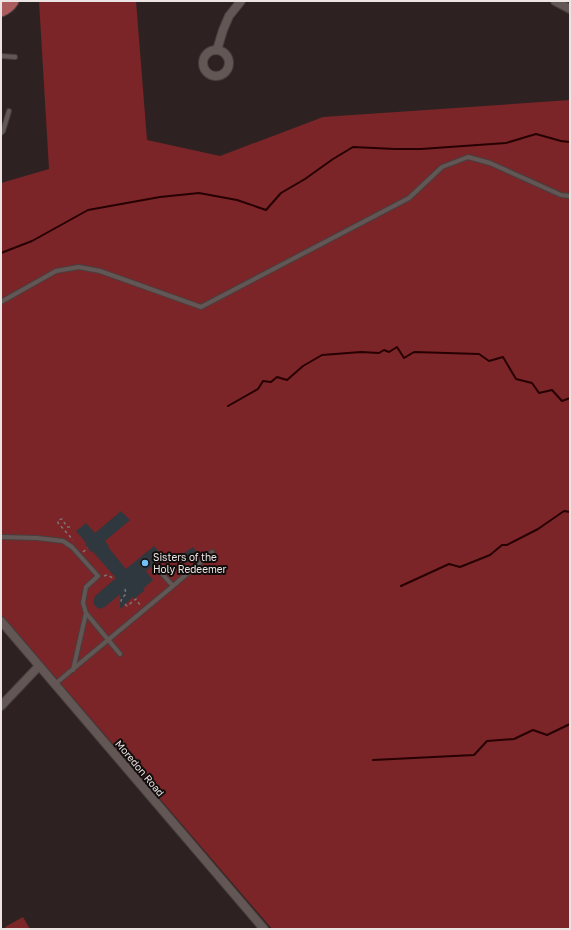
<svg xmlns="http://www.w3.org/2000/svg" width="571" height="930" viewBox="0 0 571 930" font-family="'Golos Text',sans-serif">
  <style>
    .green { fill: #7b2528 }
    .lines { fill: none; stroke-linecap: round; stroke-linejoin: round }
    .stream { stroke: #270002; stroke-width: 2 }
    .building { fill: #2f383e }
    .service-casing { stroke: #483f3f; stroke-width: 6 }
    .minor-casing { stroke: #483f3f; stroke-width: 10 }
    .primary-casing { stroke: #483f3f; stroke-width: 15 }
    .path { stroke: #7d7473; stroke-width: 1.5; stroke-dasharray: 3 3; stroke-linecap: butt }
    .service { stroke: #635756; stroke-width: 4 }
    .minor { stroke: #635756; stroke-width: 8 }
    .primary { stroke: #ac5c5d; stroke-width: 13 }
    .poi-dot { fill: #74c0f6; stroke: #120d0d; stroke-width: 1.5 }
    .labels { text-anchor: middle; stroke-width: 4; stroke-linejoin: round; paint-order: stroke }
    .poi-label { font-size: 10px; fill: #ebe4e3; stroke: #120d0d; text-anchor: start }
    .street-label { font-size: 10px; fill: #ebe4e3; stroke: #120d0d }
  </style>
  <rect width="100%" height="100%" fill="#2d2221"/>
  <!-- green -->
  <path class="green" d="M39,1H136L147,140L220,156L323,117L570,100V929H272L1,614V183L49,169Z
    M23,917L30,929H7L5,927Z"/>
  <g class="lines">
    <!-- stream -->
    <path class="stream" d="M1,253L32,241L88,210L160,197L199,193L237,200L266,210L281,193L305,179L333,159L353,147L395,149H421L506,143L536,134L561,141L570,142
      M228,406L258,389L263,381L271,382L277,377L287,380L303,366L322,355L361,352L379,353L384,350L389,352L397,347L404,358L414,352L479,354L489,361L503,357L516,379L532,383L539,393L552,390L562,401L570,398
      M401,586L449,564L460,567L490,555L502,545H507L538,529L564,511L570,512
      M373,760L474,755L487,741L514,739L533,730L547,735L570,724"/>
  </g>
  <!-- building -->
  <path class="building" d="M121,511L130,520L105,541L109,546L108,547L126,569L154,546L164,557L146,571L153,580L143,589L145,590L134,599L133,597L120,609V594L105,607L98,609L93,603L95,596L116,578L92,551L91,552L85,544L86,543L76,531L86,523L95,533Z
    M193,547L198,555L187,563L181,555Z"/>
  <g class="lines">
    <!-- service casing -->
    <g class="service-casing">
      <path id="service" d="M1,56L15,57
        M1,133L3,131L9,111
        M1,302L56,271L79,267L100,271L201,307L409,198L442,167L468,157L490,163L561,195L570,196
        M1,537L37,538L63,541L72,547L98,576L86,587L83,603L86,613L120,654
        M157,568L173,586
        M73,670L86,613
        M55,684L173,586L212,552"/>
    </g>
    <!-- minor casing -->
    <g class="minor-casing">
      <path id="minor" d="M555,1L570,9
        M203 63a13 13 0 1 1 26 0a13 13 0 1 1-26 0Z
        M217,50L223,30L229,16L241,1
        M1,621L264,929
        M1,706L39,666"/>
    </g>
    <!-- primary casing -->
    <g class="primary-casing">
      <path id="primary" d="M1,10C6,8 9,6 12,1"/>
    </g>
    <!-- path -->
    <path class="path" d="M70,527H67L62,519L58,520V523L73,540
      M83,552L88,548
      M104,576L107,575L115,579
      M122,601H121L122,598L126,594L125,589
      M125,604L127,606L136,599L140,605"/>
    <!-- service -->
    <use href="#service" class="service"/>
    <!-- minor -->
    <use href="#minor" class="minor"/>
    <!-- primary -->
    <use href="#primary" class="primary"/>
  </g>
  <!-- markers -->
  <circle class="poi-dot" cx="145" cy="563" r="4"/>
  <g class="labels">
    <!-- poi labels -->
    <g class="poi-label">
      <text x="153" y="561">Sisters of the<tspan x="153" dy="12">Holy Redeemer</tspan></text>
    </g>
    <!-- street labels -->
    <g class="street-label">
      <text transform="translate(140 768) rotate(50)" y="4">Moredon Road</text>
    </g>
  </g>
  <!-- border -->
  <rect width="571" height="930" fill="none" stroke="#ebe4e3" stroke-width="4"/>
</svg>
